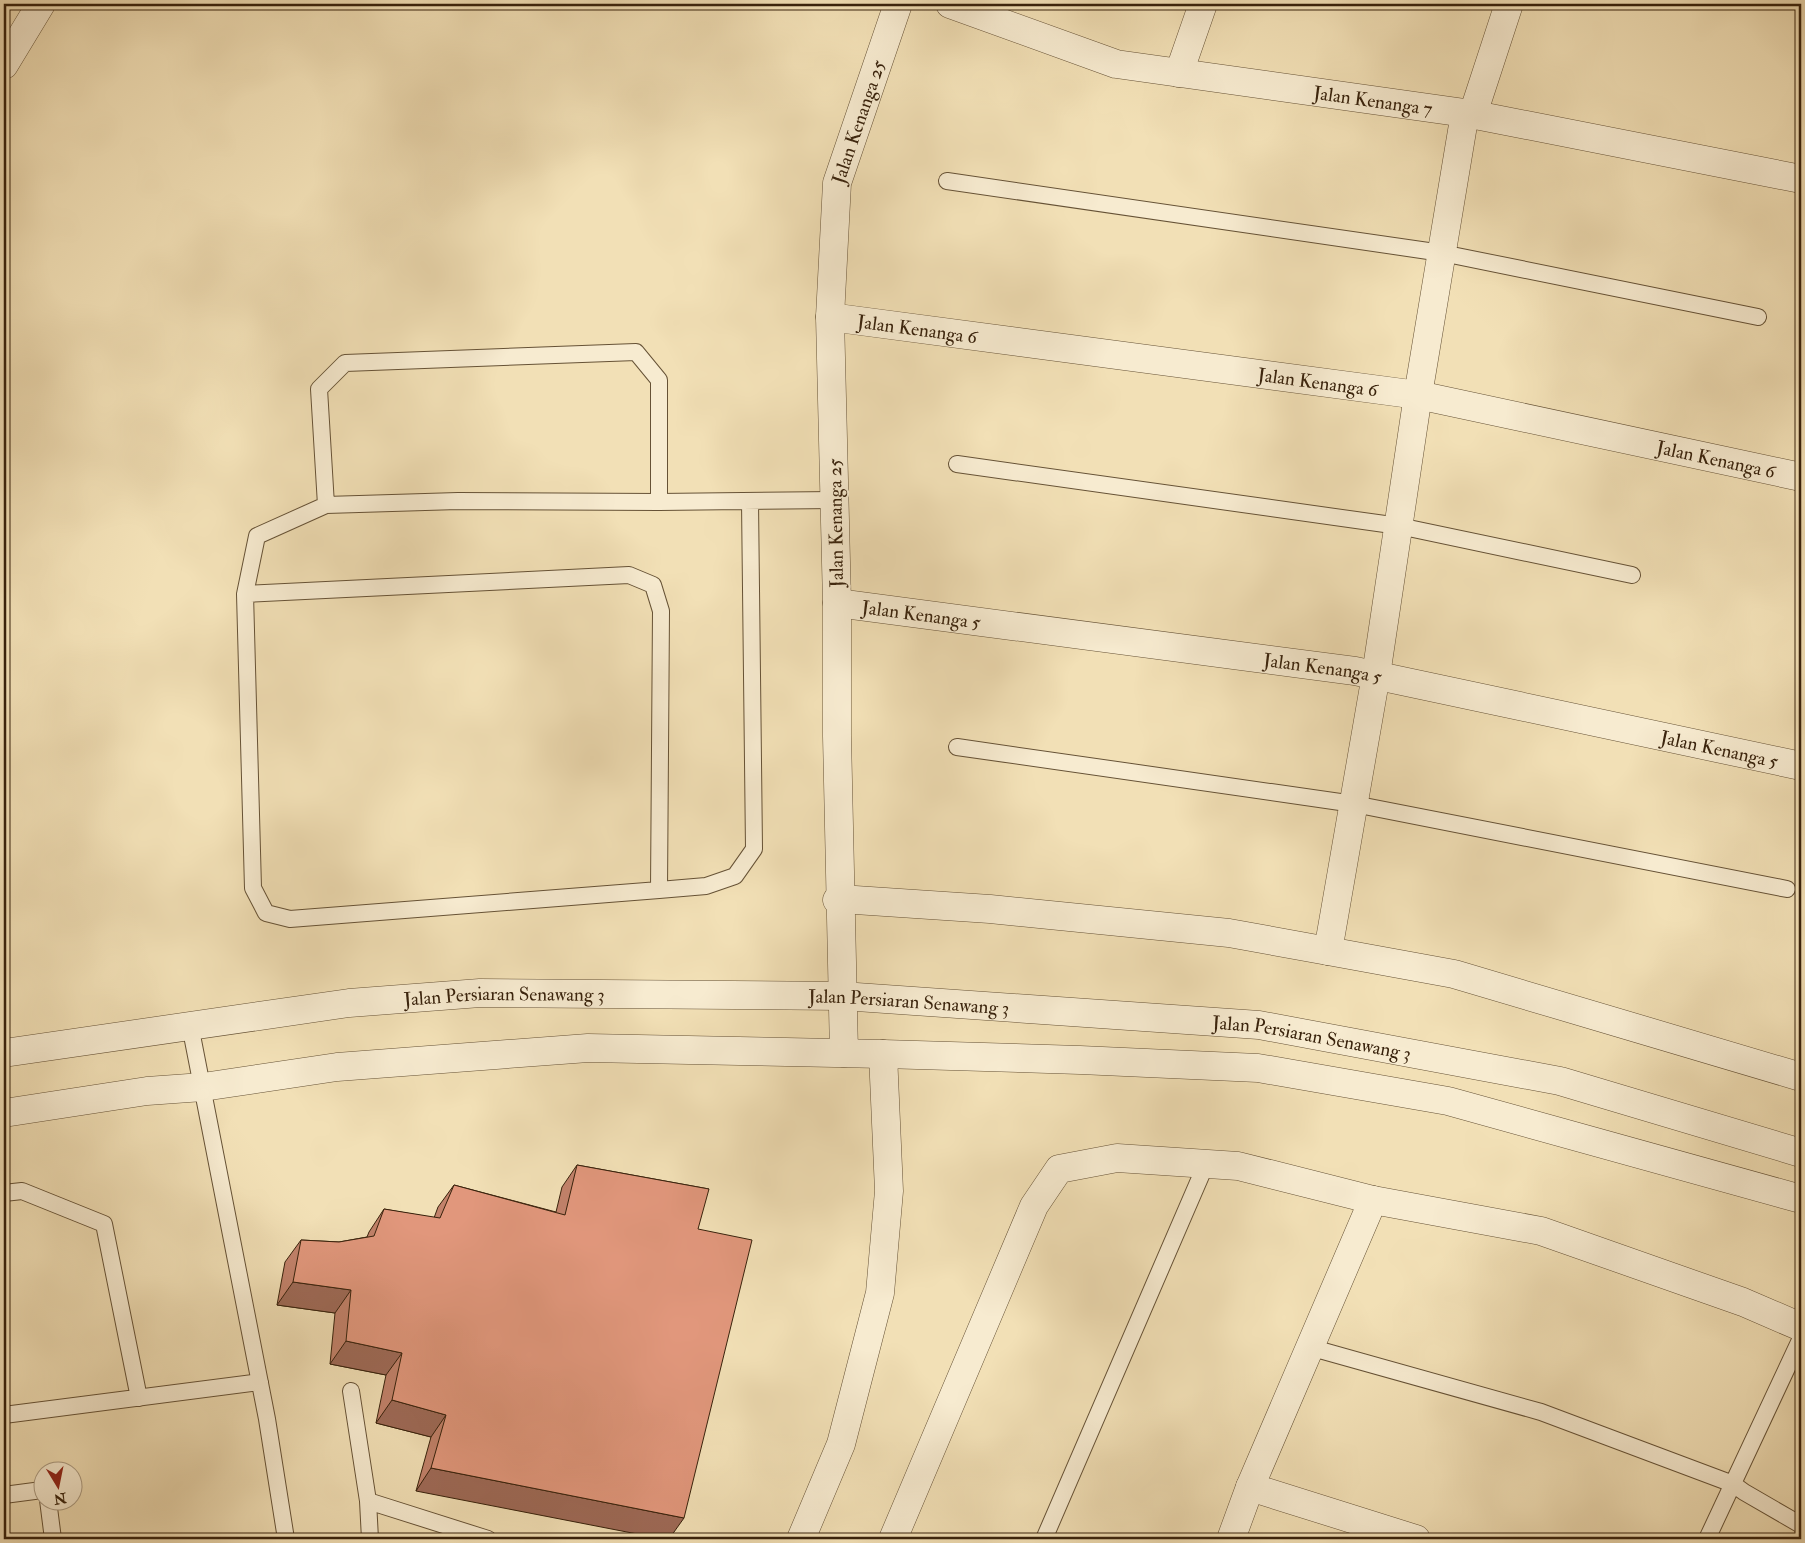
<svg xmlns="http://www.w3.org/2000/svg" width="1805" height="1543" viewBox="0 0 1805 1543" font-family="'IM FELL Double Pica',serif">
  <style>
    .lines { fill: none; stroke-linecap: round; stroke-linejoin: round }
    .service-casing { stroke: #665236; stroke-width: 18 }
    .minor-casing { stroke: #665236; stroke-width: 29 }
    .tertiary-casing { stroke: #665236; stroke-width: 29 }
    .service { stroke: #f7ebd0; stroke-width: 16 }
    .minor { stroke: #f7ebd0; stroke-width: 28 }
    .tertiary { stroke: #f7ebd0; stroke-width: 28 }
    .wall { fill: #c2826b; stroke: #38220c }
    .shaded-wall { fill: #9e6a57; stroke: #38220c }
    .building { fill: #e1977c; stroke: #38220c }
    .labels { text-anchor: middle; stroke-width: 4; stroke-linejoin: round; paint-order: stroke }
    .street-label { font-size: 19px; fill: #38220c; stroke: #f7ebd0 }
  </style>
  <rect width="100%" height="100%" fill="#f2e0b6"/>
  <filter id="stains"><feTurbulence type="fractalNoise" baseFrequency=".004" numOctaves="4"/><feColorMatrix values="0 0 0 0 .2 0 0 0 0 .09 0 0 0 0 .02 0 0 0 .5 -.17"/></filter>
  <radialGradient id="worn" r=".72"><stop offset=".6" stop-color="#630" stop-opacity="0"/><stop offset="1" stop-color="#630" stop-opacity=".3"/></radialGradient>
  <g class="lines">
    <!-- service casing -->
    <g class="service-casing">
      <path id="service" d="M947,181L1442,253L1758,317
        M957,464L1399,526L1632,575
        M659,502L458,501L326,505L257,536L245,594L253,888L266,913L290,919L659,890L706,886L735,876L754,849L750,502
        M326,505L319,389L345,363L636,352L659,380V502L834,500
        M245,594L629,575L653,585L661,611L659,890
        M957,747L1354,804L1787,889
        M190,1025L267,1419L286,1539
        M4,1193L22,1191L104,1224L139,1398
        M1309,1347L1541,1412L1733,1484L1744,1492L1801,1525
        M351,1391L368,1501L488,1539
        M4,1415L260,1382
        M4,1495L42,1490
        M48,1500L53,1539
        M368,1501L370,1539
        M1044,1539L1206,1164
        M1707,1539L1801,1338"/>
    </g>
    <!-- minor casing -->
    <g class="minor-casing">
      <g id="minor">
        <path id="s1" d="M950,4L1116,64L1465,113L1801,179"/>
        <path d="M4,65L41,4"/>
        <path d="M1179,73L1203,4"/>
        <path d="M1473,114L1509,4"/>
        <path id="s2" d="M830,317L1418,395L1801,477"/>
        <path id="s3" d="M837,603L1355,671L1801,766"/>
        <path d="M837,900L840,899L990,909L1229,933L1328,951L1454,974L1801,1077"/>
        <path d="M1328,951L1376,675L1418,395L1465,113"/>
        <path id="s4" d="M844,1053L837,736V603L830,317L837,183L898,4"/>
        <path d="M1250,1487L1416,1539"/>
        <path d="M801,1539L841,1444L880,1293L889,1191L883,1054"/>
        <path d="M893,1539L1034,1206L1059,1169L1117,1158L1238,1166L1373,1200L1541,1231L1743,1302L1801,1327"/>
        <path d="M1231,1539L1250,1487L1373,1200"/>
      </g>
    </g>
    <!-- tertiary casing -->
    <g class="tertiary-casing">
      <g id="tertiary">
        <path id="s5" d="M4,1053L349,1003L480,993L842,996L1259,1025L1560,1081L1801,1153"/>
        <path d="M4,1113L147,1091L203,1087L337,1067L588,1048L883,1054L1080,1060L1258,1068L1448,1101L1801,1199"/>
      </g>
    </g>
    <!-- service -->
    <use href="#service" class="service"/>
    <!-- minor -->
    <use href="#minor" class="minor"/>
    <!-- tertiary -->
    <use href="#tertiary" class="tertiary"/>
  </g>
  <!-- wall -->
  <path class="wall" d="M577,1165L709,1189L416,1491L431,1437L376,1423L386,1375L330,1364L335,1313L277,1305L285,1262L301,1240L339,1242L367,1237L369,1232L384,1209L434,1218L438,1207L454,1185L556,1212L562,1187Z"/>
  <!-- shaded-wall -->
  <path class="shaded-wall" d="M293,1282L351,1290L335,1313L277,1305Z
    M346,1341L402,1353L386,1375L330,1364Z
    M392,1400L446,1415L431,1437L376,1423Z
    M431,1468L684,1518L669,1539H663L416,1491Z"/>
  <!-- building -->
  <path class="building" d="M577,1165L709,1189L698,1229L752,1240L684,1518L431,1468L446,1415L392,1400L402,1353L346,1341L351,1290L293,1282L301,1240L339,1242L374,1236L384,1209L440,1218L454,1185L565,1215Z"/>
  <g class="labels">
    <!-- street labels -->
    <g class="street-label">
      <text dy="7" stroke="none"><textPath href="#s1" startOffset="436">Jalan Kenanga 7</textPath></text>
      <text dy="7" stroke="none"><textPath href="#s4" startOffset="935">Jalan Kenanga 25</textPath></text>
      <text dy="7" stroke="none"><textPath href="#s2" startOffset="88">Jalan Kenanga 6</textPath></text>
      <text dy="7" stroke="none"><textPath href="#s2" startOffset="492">Jalan Kenanga 6</textPath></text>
      <text dy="7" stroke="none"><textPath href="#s2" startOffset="898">Jalan Kenanga 6</textPath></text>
      <text transform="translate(835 523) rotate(-91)" y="7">Jalan Kenanga 25</text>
      <text dy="7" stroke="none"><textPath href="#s3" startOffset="85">Jalan Kenanga 5</textPath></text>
      <text dy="7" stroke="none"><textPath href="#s3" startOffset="490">Jalan Kenanga 5</textPath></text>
      <text dy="7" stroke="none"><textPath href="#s3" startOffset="895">Jalan Kenanga 5</textPath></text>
      <text dy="7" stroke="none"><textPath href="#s5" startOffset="504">Jalan Persiaran Senawang 3</textPath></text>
      <text dy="7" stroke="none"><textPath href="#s5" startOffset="909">Jalan Persiaran Senawang 3</textPath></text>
      <text dy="7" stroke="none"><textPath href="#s5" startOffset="1314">Jalan Persiaran Senawang 3</textPath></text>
    </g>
  </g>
  <!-- margin -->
  <rect width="1805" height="1543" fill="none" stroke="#f2e0b6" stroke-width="20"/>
  <rect x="5" y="5" width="1795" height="1533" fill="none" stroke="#38220c" stroke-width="2.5"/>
  <rect x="10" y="10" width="1785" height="1523" fill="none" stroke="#38220c"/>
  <!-- north arrow -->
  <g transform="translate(58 1486) rotate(170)"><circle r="24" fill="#f7ebd0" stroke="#ab9b82"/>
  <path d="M0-4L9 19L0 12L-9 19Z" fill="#8f2418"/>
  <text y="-8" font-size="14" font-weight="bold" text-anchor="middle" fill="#38220c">N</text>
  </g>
  <rect width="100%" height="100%" filter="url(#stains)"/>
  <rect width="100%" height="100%" fill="url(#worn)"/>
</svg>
